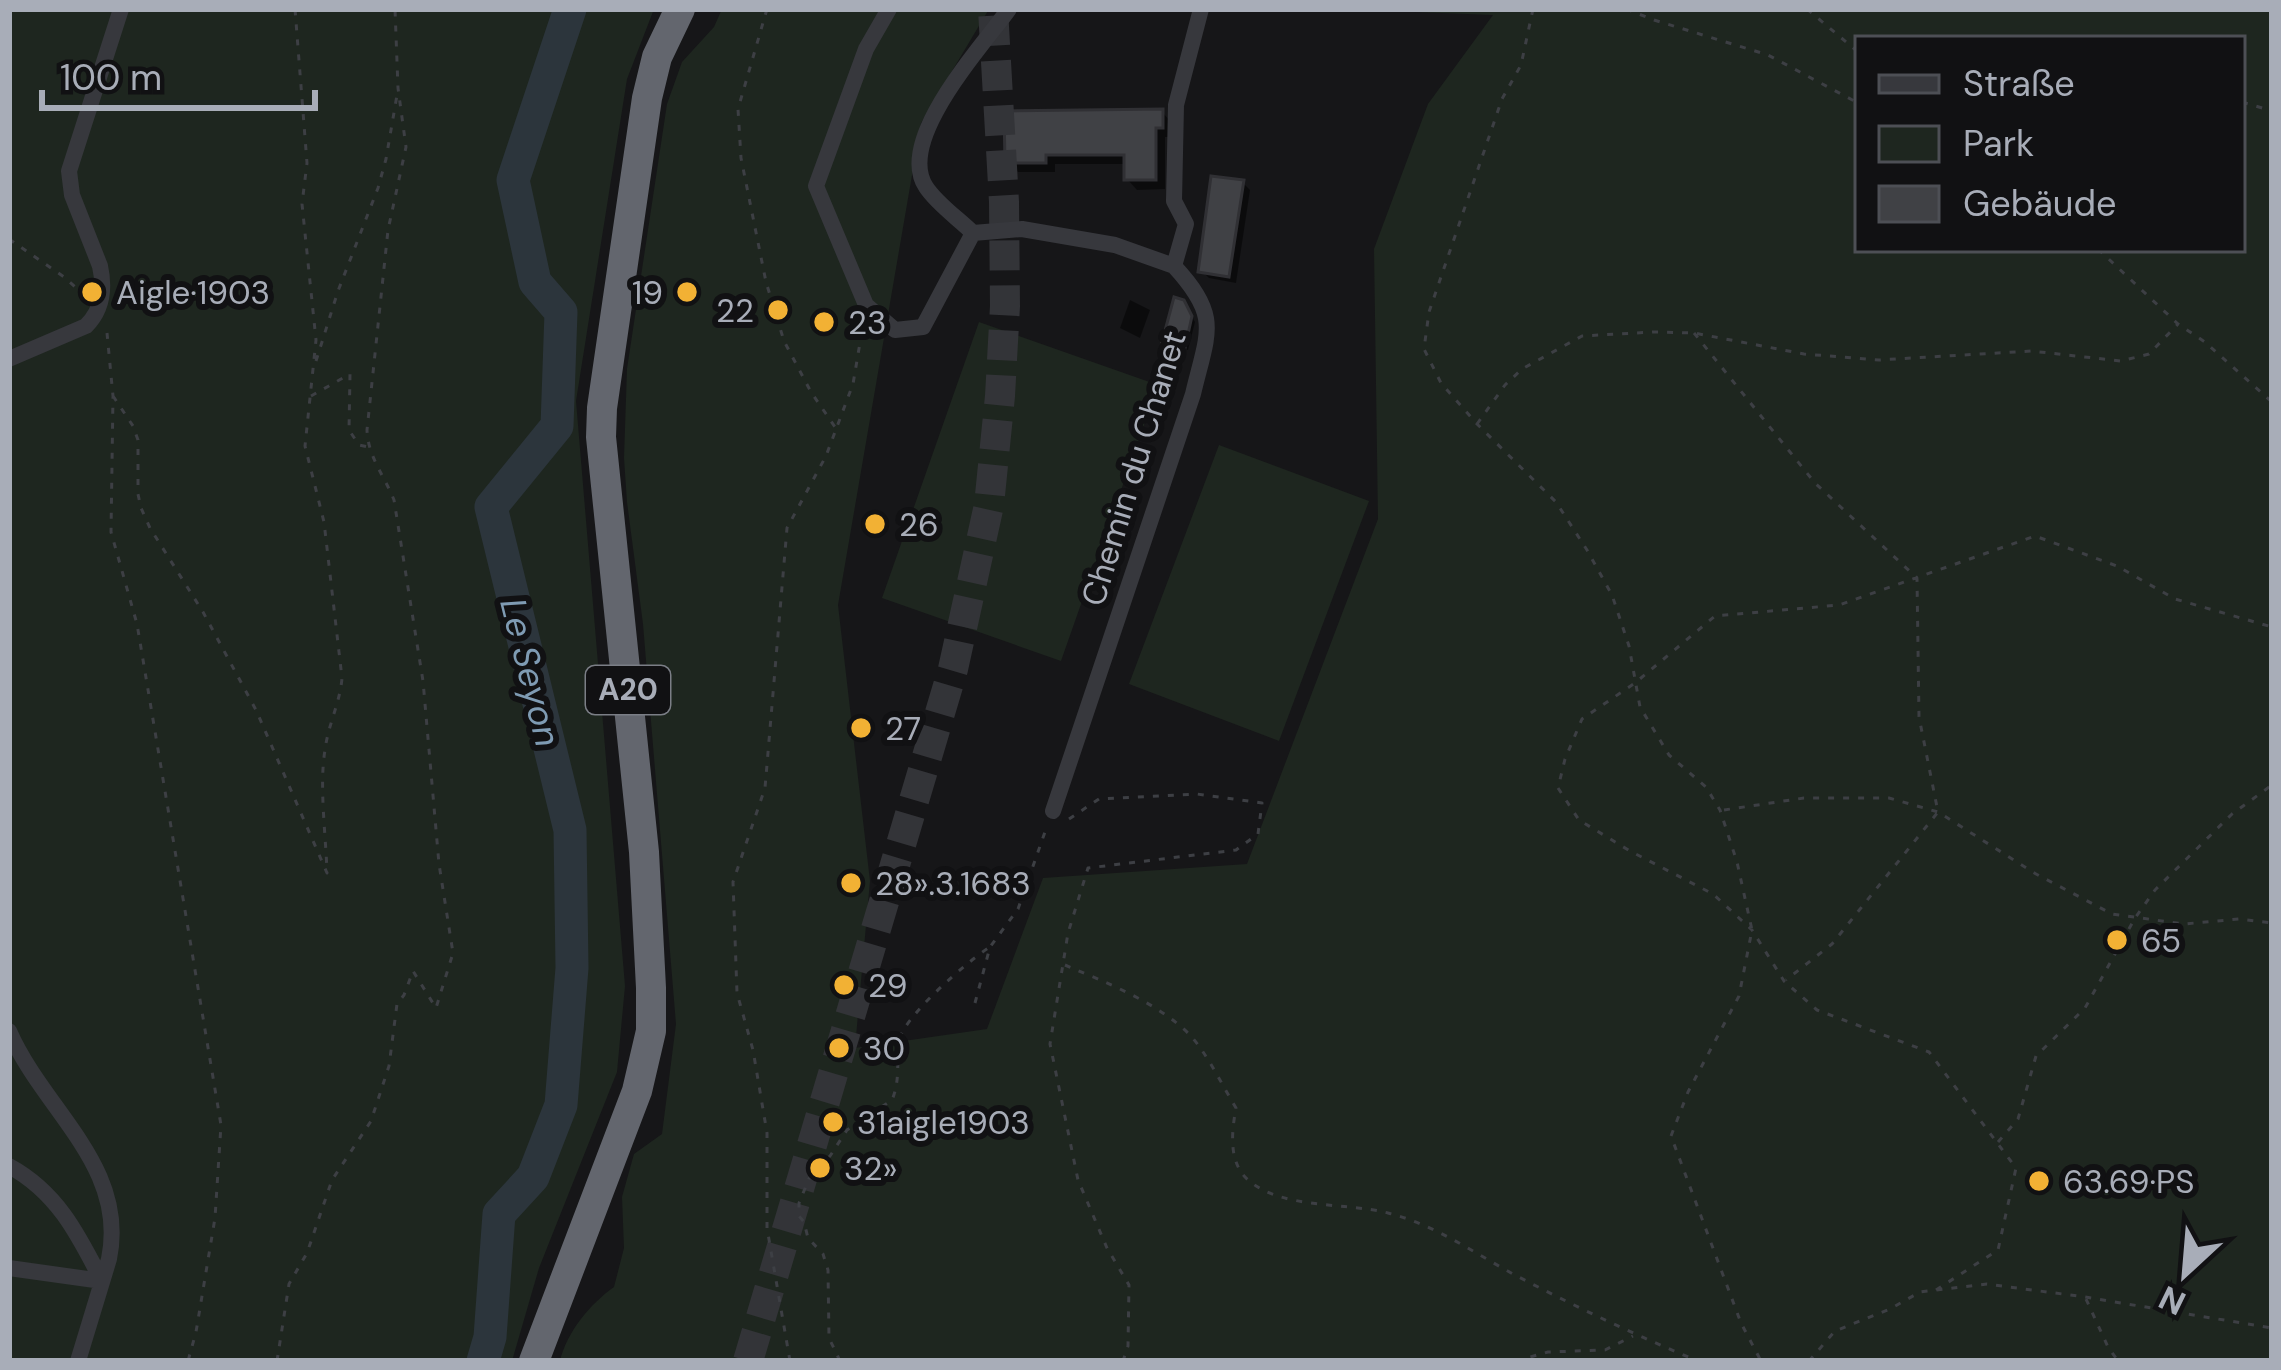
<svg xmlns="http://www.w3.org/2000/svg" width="2281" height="1370" viewBox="0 0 2281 1370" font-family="'DM Sans',sans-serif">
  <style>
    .green { fill: #1e261f; fill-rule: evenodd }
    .shadow { fill: #0007 }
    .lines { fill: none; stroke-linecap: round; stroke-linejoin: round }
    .river { stroke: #2c353c; stroke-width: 33 }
    .building { fill: #404145; stroke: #303034; stroke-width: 3 }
    .motorway-tunnel { stroke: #333438; stroke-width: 30; stroke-dasharray: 30 15; stroke-linecap: butt }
    .path { stroke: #3d3f44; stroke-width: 3; stroke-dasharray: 6 9; stroke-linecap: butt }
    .minor { stroke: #37383d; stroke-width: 16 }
    .motorway { stroke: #63666e; stroke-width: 30 }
    .poi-dot { fill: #f2b134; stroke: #111113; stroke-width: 4.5 }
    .labels { text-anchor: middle; stroke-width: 12; stroke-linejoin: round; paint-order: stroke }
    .shield { fill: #111113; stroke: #7b7e86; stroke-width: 3 }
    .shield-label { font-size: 30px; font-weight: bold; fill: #a8adb8 }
    .poi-label { font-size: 33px; fill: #a8adb8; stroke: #111113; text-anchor: start }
    .street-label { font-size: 33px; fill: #a8adb8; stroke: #111113 }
    .water-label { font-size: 36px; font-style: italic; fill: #7f9bb3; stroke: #111113 }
  </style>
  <rect width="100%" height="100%" fill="#161618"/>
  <!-- green -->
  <path class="green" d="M9,9H654L627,79L576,401L625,986L617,1072L539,1268L512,1361H9Z
    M722,9H989L921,123L838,605L870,881L855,1048L987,1029L1043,878L1247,864L1378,519L1374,249L1428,104L1493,15L1338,9H2272V1361H560C567,1332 590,1304 614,1287L624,1248L622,1197L634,1154L662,1134L676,1024L643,624L627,502L624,458L627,369L667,104L682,62L714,27ZM1858,39H2242V249H1858Z
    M979,322L1158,385L1061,661L882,598Z
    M1219,445L1369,501L1279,741L1129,684Z"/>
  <!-- shadow -->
  <path class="shadow" d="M1162,112L1172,123V137H1165V189L1137,190L1127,179V164H1055V172H1018L1008,162Z
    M1242,182L1250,190L1236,283L1209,278L1201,270Z
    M1130,300L1150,310L1140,338L1120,328Z
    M1183,302L1195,322L1188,350L1170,345L1166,341Z"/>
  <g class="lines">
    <!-- river -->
    <path class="river" d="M483,1361L490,1337L499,1214L533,1177L561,1105L572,968L570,830L491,507L557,426L561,312L535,282L513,180L570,9"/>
  </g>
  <!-- building -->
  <path class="building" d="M1163,109V128H1156V180H1124V155H1046V163H1005L1004,111Z
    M1211,176L1244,180L1229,277L1198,272Z
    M1174,297L1184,300L1192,316L1185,348L1162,342Z"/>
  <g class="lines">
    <!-- motorway-tunnel -->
    <path class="motorway-tunnel" d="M748,1361L953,669L989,505L1000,396L1005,306L1004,202L993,9"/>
    <!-- path -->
    <path class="path" d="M767,9L738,109L741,158L766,282L784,341L811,392L835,427
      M1533,9L1521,65L1502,99L1429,312L1424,349L1441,383L1477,424L1556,502L1587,550L1612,595L1629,646L1640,707L1669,755L1706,787L1720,810L1737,862L1752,930L1739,996L1688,1092L1671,1136L1741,1323L1761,1361
      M1626,9L1654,20L1768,55L1858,103
      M1807,9L1858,52
      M2242,102L2272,111
      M9,239L64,277L84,295
      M2098,249L2178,324L2205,342L2272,402
      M107,333L113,396L111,532L137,624L221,1125L215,1218L196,1332L188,1361
      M1694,333L1815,483L1917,578L1919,717L1938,812L1832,944L1786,980
      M316,361L338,291L378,188L386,159L397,95
      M113,396L133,426L138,440V494L141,508L150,528L203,612L256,710L327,873C326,836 319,786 325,750C328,725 340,703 342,678L324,522L305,446L316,340L302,204L307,163L295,9
      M311,396L350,374L349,430L359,445L368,447
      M1477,424L1505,385L1522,369L1582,336L1653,332L1694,333L1804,354L1879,360L2031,351L2121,361L2149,354L2178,324
      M1724,810L1804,798H1889L1938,812L2036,874L2112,914L2184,924L2239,919L2272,923
      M1069,819L1099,799L1197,794L1262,803L1258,834L1236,850L1088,868L1068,933L1050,1044L1078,1180L1107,1248L1129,1285L1128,1346L1123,1361
      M1065,965C1107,983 1157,1002 1190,1035C1208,1055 1222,1085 1236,1108C1232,1130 1228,1160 1246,1178C1279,1210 1346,1202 1388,1213C1433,1224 1473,1252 1513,1274C1574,1306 1635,1335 1698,1361
      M975,1003L990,947L1018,909L1046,829
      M1998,1142L2018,1119L2036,1056L2085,1008L2135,918L2155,890L2232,814L2272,785
      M1936,1290L1998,1250L2016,1168L1929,1052L1817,1010L1784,981L1752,930L1713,894L1630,851L1579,820L1558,788L1565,759L1582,719L1635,683L1715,616L1839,605L2035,536L2117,566L2175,599L2272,627
      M2086,1299L2108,1347L2118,1361
      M277,1361L289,1284L307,1253L332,1180L371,1121L389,1066L397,1004L404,995L413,971L436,1008L453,953L439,864L423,681L394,500C384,475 368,457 367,430L388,230L406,147L398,88L395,9
      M790,1361L767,1228V1133L753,1050L737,993L733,882L765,788L787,528L826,456L853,384L863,325
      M840,1361L829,1338L828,1270L823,1254L808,1238L804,1222L799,1216V1203L811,1174L830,1156L847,1130L892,1100C900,1081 897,1063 898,1044C900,1019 969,960 990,947
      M1516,1361L1548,1352L1605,1350L1633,1336
      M1809,1361L1835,1331L1890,1309L1920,1292L1987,1284L2085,1297L2272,1328"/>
    <!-- minor -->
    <path class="minor" d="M889,9L866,49L816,186L866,305L895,330L923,327L973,233L1022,229L1115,245L1174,266
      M973,233C959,219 937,204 926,187C895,140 982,47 1009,9
      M9,359L86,326C103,309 105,289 100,266L72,195L69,171L121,9
      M1053,811L1193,394C1208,331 1221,317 1174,266L1186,224L1174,201L1176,105L1201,9
      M9,1031C44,1111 128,1166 109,1259L78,1361
      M9,1166C57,1192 78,1234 102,1281
      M9,1268L102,1281"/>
    <!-- motorway -->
    <path class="motorway" d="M534,1361L637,1091L651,1031V988L644,852L601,437L602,408L647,98L657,57L680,9"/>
  </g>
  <!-- markers -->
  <g class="poi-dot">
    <circle cx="92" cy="292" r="12"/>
    <circle cx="687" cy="292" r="12"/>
    <circle cx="778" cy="310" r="12"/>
    <circle cx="824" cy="322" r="12"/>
    <circle cx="875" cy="524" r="12"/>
    <circle cx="861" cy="728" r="12"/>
    <circle cx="851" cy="883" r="12"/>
    <circle cx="2117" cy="940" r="12"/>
    <circle cx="844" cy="985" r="12"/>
    <circle cx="839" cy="1048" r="12"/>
    <circle cx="833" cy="1122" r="12"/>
    <circle cx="820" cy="1168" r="12"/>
    <circle cx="2039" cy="1181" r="12"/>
  </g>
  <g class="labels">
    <!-- shield labels -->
    <rect class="shield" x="586" y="666" width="84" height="48" rx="9"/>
    <g class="shield-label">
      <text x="628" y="700">A20</text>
    </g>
    <!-- poi labels -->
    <g class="poi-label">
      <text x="116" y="304">Aigle·1903</text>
      <text x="663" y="304" text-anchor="end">19</text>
      <text x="754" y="322" text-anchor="end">22</text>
      <text x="848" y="334">23</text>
      <text x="899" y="536">26</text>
      <text x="885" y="740">27</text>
      <text x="875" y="895">28».3.1683</text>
      <text x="2141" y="952">65</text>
      <text x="868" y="997">29</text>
      <text x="863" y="1060">30</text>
      <text x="857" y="1134">31aigle1903</text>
      <text x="844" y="1180">32»</text>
      <text x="2063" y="1193">63.69·PS</text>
    </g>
    <!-- street labels -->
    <g class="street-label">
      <text transform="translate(1133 468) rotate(-73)" y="12">Chemin du Chanet</text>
    </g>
    <!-- water labels -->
    <g class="water-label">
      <text transform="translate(531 672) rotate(76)" y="13">Le Seyon</text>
    </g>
  </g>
  <!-- border -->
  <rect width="2281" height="1370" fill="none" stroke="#a8adb8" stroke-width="24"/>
  <!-- legend -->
  <rect x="1855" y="36" width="390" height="216" fill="#111113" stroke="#4d4f55" stroke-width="3"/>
  <rect x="1879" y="75" width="60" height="18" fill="#37383d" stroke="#4d4f55" stroke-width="3"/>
  <text x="1963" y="96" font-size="36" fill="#a8adb8">Straße</text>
  <rect x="1879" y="126" width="60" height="36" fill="#1e261f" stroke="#4d4f55" stroke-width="3"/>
  <text x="1963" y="156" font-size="36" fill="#a8adb8">Park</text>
  <rect x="1879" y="186" width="60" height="36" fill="#404145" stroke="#4d4f55" stroke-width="3"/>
  <text x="1963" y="216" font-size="36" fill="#a8adb8">Gebäude</text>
  <!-- north arrow -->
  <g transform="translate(2185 1274) rotate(206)" stroke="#111113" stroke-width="9" paint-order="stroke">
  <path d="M0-9L21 45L0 30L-21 45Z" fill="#a8adb8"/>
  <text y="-18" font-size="33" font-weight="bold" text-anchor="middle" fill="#a8adb8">N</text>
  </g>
  <!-- scale -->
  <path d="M42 90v18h273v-18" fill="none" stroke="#a8adb8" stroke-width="6"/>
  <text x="60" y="90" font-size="36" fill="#a8adb8" stroke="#111113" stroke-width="9" paint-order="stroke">100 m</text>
</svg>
